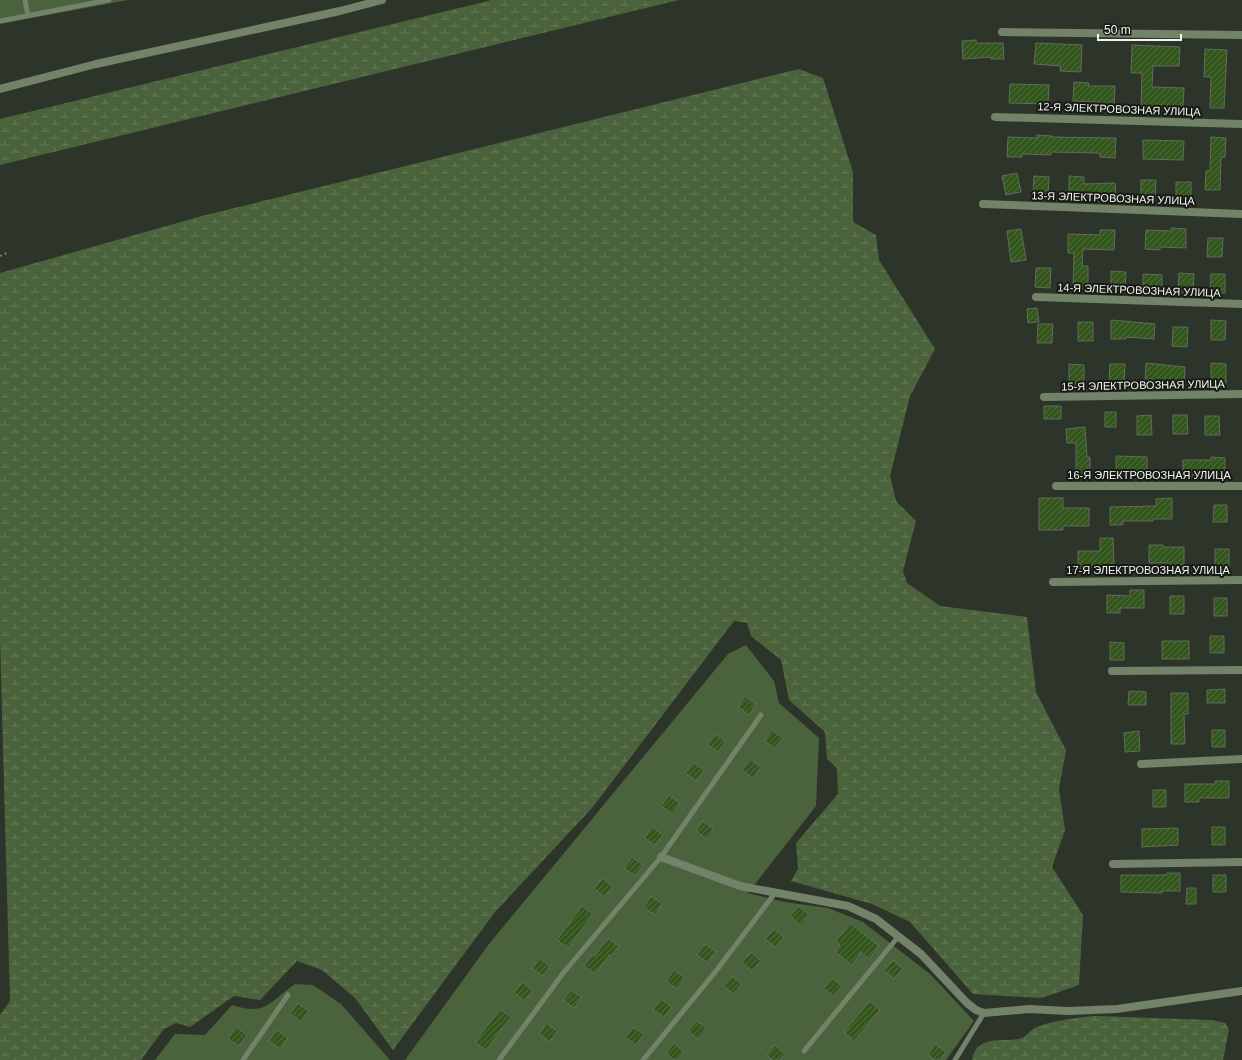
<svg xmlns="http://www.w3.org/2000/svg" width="1242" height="1060" viewBox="0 0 1242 1060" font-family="Helvetica,sans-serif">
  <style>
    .wetland { fill: url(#wetland-marsh) }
    .green { fill: #4a633c }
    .building { fill: url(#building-hatch); stroke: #636b5f }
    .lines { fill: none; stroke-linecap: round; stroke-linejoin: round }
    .path { stroke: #777e74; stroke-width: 2; stroke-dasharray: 2 3; stroke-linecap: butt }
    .service { stroke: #728369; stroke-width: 5 }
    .minor { stroke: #728369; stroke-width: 8 }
    .labels { text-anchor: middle; stroke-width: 4; stroke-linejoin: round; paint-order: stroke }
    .street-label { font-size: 11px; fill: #f1f6ee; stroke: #171a15 }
  </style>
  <defs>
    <pattern id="wetland-marsh" width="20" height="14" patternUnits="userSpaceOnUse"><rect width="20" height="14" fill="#4a633c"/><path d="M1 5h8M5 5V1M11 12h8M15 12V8" fill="none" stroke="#657a58"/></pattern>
    <pattern id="building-hatch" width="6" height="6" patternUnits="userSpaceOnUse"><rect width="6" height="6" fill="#33561d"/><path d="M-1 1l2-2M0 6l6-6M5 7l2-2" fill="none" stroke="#516f3e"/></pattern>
  </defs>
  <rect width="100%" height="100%" fill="#2d3429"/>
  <!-- wetland -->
  <path class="wetland" d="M492,0H679L0,165V119Z
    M799,69L823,78L853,172V222L876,235L879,260L935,349L910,396L890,476L896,501L916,521L903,571L907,583L940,606L1027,617L1036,692L1066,750L1059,789L1065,830L1052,867L1083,915L1079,985L1041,998L973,994L910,922L872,904L791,881L798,869L796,843L838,794L837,768L827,759L825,732L789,700L781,660L751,636L747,623L734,621L592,808L495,912L393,1050L355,998L322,970L297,961L260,1000L234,996L190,1027L176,1023L164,1029L141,1060H0V1015L10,1001L0,640V273L202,216Z
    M1096,1016L1211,1020L1225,1023L1229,1029L1223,1060H972C977,1031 1010,1045 1024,1037C1027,1035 1030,1031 1033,1029C1046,1021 1081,1017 1096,1016Z"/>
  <!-- green -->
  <path class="green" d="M0,0H128L0,24Z
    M746,645L774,681L779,703L819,738L816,806L748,893L785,902L828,908L863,922L930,974L974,1021L946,1060H405L489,944L728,654Z
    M295,984L313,985L341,1004L390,1060H155L175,1034L205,1035L232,1005C267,1016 269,1002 295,984Z"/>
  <!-- building -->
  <path class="building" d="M976,40V43H1003L1004,59H991V57L963,59L962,41Z
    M1036,43L1082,45L1081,72L1060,71L1061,66L1034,64Z
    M1132,45L1180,47L1179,66H1153L1152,87L1184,88L1183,107L1156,106L1155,109L1141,108L1142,73H1131Z
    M1205,49L1227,50L1224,108H1210L1211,77H1204Z
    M1074,82L1089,83L1088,86H1115L1114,106L1099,105V102L1073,101Z
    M1010,84L1049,85L1048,104L1009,103Z
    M1037,135L1052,136V137L1116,138L1115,158L1100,157V153L1051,152V155L1022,154V157H1007L1008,137L1037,138Z
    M1211,137L1226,138L1225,157H1221L1220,190H1205L1206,171H1210Z
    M1143,140L1184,141L1183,160L1143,159Z
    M1017,173L1021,192L1006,195L1002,176Z
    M1034,176L1049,177L1048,196H1033Z
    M1069,176L1084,177V184L1115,183L1116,198L1069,195Z
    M1141,180H1156L1155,199H1141Z
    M1176,182H1191V201H1176Z
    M1171,228L1186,229V248L1160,247V250L1145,249L1146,230L1171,231Z
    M1021,229L1026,260L1011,262L1007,231Z
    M1100,230H1115L1114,250L1083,249L1082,266H1088V289H1073L1074,253H1068V234L1100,235Z
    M1208,238H1223L1222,257H1207Z
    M1036,268H1051L1050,288L1035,287Z
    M1111,271L1126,272L1125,291L1111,290Z
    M1179,273L1194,274L1193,293H1178Z
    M1143,274L1162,275V290L1143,289Z
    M1211,274H1225V293H1210Z
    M1037,308L1039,322L1028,323L1027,309Z
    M1111,320L1155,324L1154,339L1126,337V339H1111Z
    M1211,320L1226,321L1225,340H1211Z
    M1078,322H1093V341H1078Z
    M1038,324H1053L1052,343H1037Z
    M1173,327H1188L1187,347L1172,346Z
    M1146,363L1185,367L1184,386L1145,382Z
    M1211,363L1226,364V383L1211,382Z
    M1069,364L1084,365V384H1069Z
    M1110,364H1125L1124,384L1109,383Z
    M1044,406H1061V419H1044Z
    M1105,412H1116V427H1105Z
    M1151,415L1152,435H1137V416Z
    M1173,415H1187L1188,434H1173Z
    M1205,416H1219L1220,435H1205Z
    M1085,427L1087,457H1090V474H1076V443H1067L1066,429Z
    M1116,456L1147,457V475L1116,473Z
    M1211,457L1225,458V475H1196V478H1183V460H1211Z
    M1039,498H1063V508H1089V526H1063V530H1039Z
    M1172,498V519H1153V521H1123V525H1110V507L1156,506V499Z
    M1214,505H1227V522H1213Z
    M1100,538H1113L1114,566L1078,569V551H1100Z
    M1149,545H1163V547H1184V565H1171V563H1149Z
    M1215,549H1229V567H1215Z
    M1130,590H1144V608H1120V613H1107V595L1130,596Z
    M1170,596H1184V614H1170Z
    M1214,598H1227V616H1214Z
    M1210,636H1224V653H1210Z
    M1162,641H1189V659H1162Z
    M1110,642L1124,643V660H1110Z
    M1225,689V703H1207V690Z
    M1129,691L1146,692V705H1128Z
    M1171,693H1188V714H1184L1185,744H1171Z
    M745,696L756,704L749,715L738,707Z
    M772,730L783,738L775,748L764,741Z
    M1212,730H1225V747H1212Z
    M1139,731L1140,751L1125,752L1124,733Z
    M715,734L726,741L718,752L707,744Z
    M750,759L761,767L753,778L742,770Z
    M693,762L704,770L696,781L685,773Z
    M1215,781H1229V798H1199V802H1185V784H1215Z
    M1153,790H1166V807H1153Z
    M669,795L680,803L672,814L661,806Z
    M703,821L714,829L707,839L696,831Z
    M652,827L663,835L655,845L644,838Z
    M1212,827H1225V845H1212Z
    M1178,828V845L1142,847V829Z
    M632,857L643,865L635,876L624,868Z
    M1167,873H1180V891H1162V893L1121,892V875H1167Z
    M1213,875H1226V892H1213Z
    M602,878L613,886L605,897L594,889Z
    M1187,888H1196V904H1186Z
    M651,896L662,904L655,915L644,907Z
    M582,906L593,914L568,948L557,940Z
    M799,906L809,915L800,925L790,916Z
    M850,923L879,946L869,959L861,952L852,965L835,952L840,945L836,941Z
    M774,929L784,937L775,947L765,939Z
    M608,938L619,946L611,956L609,955L595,974L584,966L592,955L594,957Z
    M705,944L716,952L708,963L697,955Z
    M751,952L761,961L752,971L742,962Z
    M539,958L550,966L543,976L532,968Z
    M893,960L903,969L894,979L884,970Z
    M674,970L685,978L677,989L666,981Z
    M732,976L742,984L733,994L723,985Z
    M832,978L842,986L833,996L823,988Z
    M522,982L533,990L525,1001L514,993Z
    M571,990L582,997L574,1008L563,1000Z
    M661,999L672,1007L664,1017L653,1010Z
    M870,1001L880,1010L854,1041L844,1032Z
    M298,1003L309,1011L301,1022L290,1014Z
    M500,1009L511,1017L486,1050L475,1042Z
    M697,1021L707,1029L698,1039L688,1031Z
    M546,1023L557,1031L550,1042L539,1034Z
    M236,1027L247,1035L239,1046L228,1038Z
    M633,1027L644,1034L636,1045L625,1037Z
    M277,1030L288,1038L280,1049L269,1041Z
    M674,1043L684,1052L677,1060H674L666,1053Z
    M935,1044L946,1052L941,1060H935L928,1055Z
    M775,1045L785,1054L780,1060H772L767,1055Z"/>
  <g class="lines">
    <!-- path -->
    <path class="path" d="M0,256L9,252"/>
    <!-- service -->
    <path class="service" d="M25,0L28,16
      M0,21L109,0
      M804,1051L898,937
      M243,1060L288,995
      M499,1060L564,972L661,857L761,715
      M643,1060L716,971L775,893
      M955,1060L984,1013"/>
    <!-- minor -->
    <path class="minor" d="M1002,32L1242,35
      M0,89L96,64L340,11L382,0
      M995,117L1242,124
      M983,204L1242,214
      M1036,297L1242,304
      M1044,397L1242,394
      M1056,486H1242
      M1053,582L1242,580
      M1112,671L1242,670
      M1141,764L1242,759
      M661,857L740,886L848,906L876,919L921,954L967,1003L976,1010L984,1013L1029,1009L1068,1011L1117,1009L1242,991
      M1113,864L1242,862"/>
  </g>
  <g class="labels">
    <!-- street labels -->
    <g class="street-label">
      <text transform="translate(1119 109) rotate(2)" y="4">12-Я ЭЛЕКТРОВОЗНАЯ УЛИЦА</text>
      <text transform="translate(1113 198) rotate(2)" y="4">13-Я ЭЛЕКТРОВОЗНАЯ УЛИЦА</text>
      <text transform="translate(1139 290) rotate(2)" y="4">14-Я ЭЛЕКТРОВОЗНАЯ УЛИЦА</text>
      <text transform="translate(1143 385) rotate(-1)" y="4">15-Я ЭЛЕКТРОВОЗНАЯ УЛИЦА</text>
      <text x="1149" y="479">16-Я ЭЛЕКТРОВОЗНАЯ УЛИЦА</text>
      <text x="1148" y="574">17-Я ЭЛЕКТРОВОЗНАЯ УЛИЦА</text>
    </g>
  </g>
  <!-- scale -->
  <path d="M1098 34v6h83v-6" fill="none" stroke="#f1f6ee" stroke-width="2"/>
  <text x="1104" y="34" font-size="12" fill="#f1f6ee" stroke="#171a15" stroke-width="3" paint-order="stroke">50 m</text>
</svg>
